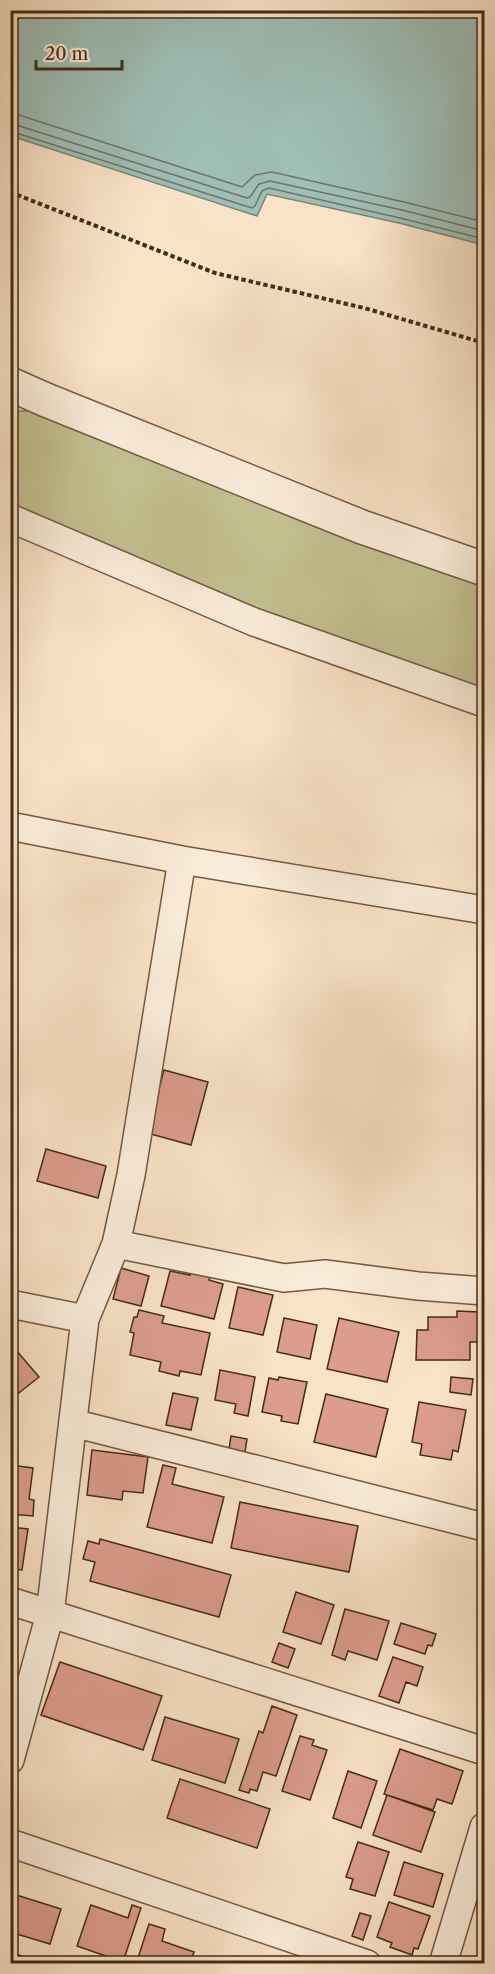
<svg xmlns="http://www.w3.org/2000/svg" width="495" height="1974" viewBox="0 0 495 1974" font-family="'Libre Caslon Text',serif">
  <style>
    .green { fill: #c4c191; stroke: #857654; stroke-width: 1.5 }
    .water { fill: #9ebeb6; stroke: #7b8376; stroke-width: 1.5 }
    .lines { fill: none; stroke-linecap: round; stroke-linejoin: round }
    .shore { stroke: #727466; stroke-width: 1.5 }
    .building { fill: #dc9d8e; stroke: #462b17; stroke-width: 1.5 }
    .minor-casing { stroke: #735943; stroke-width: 30 }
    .tertiary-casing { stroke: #735943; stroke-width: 36 }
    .path { stroke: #462b17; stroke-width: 4; stroke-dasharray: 4.5 3; stroke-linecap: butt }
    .minor { stroke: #fbeddb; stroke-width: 27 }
    .tertiary { stroke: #fbeddb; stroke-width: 33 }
  </style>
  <rect width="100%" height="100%" fill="#f9e3c7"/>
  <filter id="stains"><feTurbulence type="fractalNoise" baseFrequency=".00333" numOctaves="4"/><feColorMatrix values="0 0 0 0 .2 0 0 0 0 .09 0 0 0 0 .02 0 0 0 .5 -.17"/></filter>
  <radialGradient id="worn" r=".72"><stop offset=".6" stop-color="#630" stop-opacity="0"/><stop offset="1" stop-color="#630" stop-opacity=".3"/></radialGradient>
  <!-- green -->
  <path class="green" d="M46,409L484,583V693L278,621L11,506V412Z"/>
  <!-- water -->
  <path class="water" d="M11,10L484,11V245L399,223L267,194L257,216L11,136Z"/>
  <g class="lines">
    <!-- shore -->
    <path class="shore" d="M10,114L19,115L242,187L255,175L272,172L404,202L484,222
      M10,123L247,198L250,197L259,184L270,181L402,210L484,231
      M10,131L252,208L255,206L262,191L269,188L400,218L484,239"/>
  </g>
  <!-- building -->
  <path class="building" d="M164,1070L208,1082L191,1145L147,1133Z
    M46,1149L106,1166L98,1198L37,1181Z
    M121,1268L149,1276L141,1306L113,1299Z
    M170,1271L190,1275L191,1271L210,1275L209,1280L223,1284L214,1319L161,1306Z
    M238,1287L273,1295L263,1335L229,1328Z
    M139,1310L164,1316L162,1323L210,1333L201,1375L180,1371L179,1376L159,1371L161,1362L130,1355L134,1333L130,1332L134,1317H137Z
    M457,1311L479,1312V1342H470V1360H416L417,1330H428V1317H457Z
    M284,1318L317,1325L310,1359L277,1352Z
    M339,1318L399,1332L387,1382L327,1369Z
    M16,1350L39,1377L10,1400V1354Z
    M220,1370L255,1377L248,1416L234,1413L236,1404L215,1400Z
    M279,1377L307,1382L298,1424L281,1421L282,1416L262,1412L269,1378L278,1380Z
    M451,1377L473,1379L471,1395L450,1392Z
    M173,1393L198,1398L191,1430L166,1425Z
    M326,1394L388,1409L376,1457L314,1442Z
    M419,1402L466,1410L458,1452L453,1450L451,1460L420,1455L422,1444L412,1442Z
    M231,1436L247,1439L244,1458L228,1456Z
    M92,1450L148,1457L143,1493L123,1491L122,1500L87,1495Z
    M10,1465L33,1468L29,1499L34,1500L33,1516L10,1514Z
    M163,1465L176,1468L172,1484L224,1497L212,1543L147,1527Z
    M240,1502L358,1526L349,1572L231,1548Z
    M10,1527L28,1529L22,1570L10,1568Z
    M100,1539L231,1575L219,1617L90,1581L95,1562L83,1559L88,1541L99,1544Z
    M296,1592L334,1605L321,1644L283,1632Z
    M345,1609L389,1621L377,1660L348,1651L345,1660L332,1655Z
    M401,1623L436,1634L432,1646L428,1645L425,1654L394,1644Z
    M279,1643L295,1649L288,1668L272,1662Z
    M393,1657L423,1667L417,1686L406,1682L399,1703L379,1696Z
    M60,1662L162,1696L143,1750L41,1715Z
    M272,1706L297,1715L276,1776L263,1772L257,1791L250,1789L249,1793L239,1790L259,1731L263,1733Z
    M165,1717L239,1739L225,1783L152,1760Z
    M300,1736L314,1740L312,1745L327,1750L310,1800L282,1791Z
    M400,1749L463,1771L452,1804L437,1799L433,1810L384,1794Z
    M348,1771L377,1781L361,1828L333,1818Z
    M180,1779L270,1809L257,1848L167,1818Z
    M387,1795L435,1812L421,1852L373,1835Z
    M358,1842L389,1852L375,1896L350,1889L353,1879L346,1877Z
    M404,1862L443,1874L433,1907L394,1895Z
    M10,1893L61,1909L50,1944L10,1932Z
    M389,1902L430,1916L418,1949L414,1948L412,1955L390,1947L392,1943L377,1937Z
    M91,1905L128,1918L132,1905L141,1908L123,1962L77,1946Z
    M360,1913L371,1916L363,1940L352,1936Z
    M149,1924L165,1929L162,1941L194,1952L190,1964H136Z
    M10,1952L44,1964H10Z"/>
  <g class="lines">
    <!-- minor casing -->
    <g class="minor-casing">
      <path id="minor" d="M10,518L254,622L484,703
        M10,826L182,860L484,910
        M116,1244L284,1278L325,1274L418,1286L484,1291
        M10,1304L85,1319
        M73,1423L484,1527
        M10,1601L484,1751
        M10,1760L50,1614L85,1319L116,1244L131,1175L182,860
        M10,1843L367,1964
        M443,1964L484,1827"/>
    </g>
    <!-- tertiary casing -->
    <g class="tertiary-casing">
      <path id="tertiary" d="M10,384L46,400L362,527L484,569"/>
    </g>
    <!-- path -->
    <path class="path" d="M10,192L215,273L364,308L484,343"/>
    <!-- minor -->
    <use href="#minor" class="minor"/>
    <!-- tertiary -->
    <use href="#tertiary" class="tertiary"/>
  </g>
  <!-- margin -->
  <rect width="495" height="1974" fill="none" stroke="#f9e3c7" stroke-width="36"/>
  <rect x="12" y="12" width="471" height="1950" fill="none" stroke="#462b17" stroke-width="3"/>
  <rect x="18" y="18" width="459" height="1938" fill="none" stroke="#462b17" stroke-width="1.5"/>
  <!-- scale -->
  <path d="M36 60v9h86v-9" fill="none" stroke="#462b17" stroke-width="3"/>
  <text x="45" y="60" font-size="18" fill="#462b17" stroke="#fbeddb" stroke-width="4.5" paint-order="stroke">20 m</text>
  <rect width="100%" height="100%" filter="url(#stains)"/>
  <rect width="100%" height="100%" fill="url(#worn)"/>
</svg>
